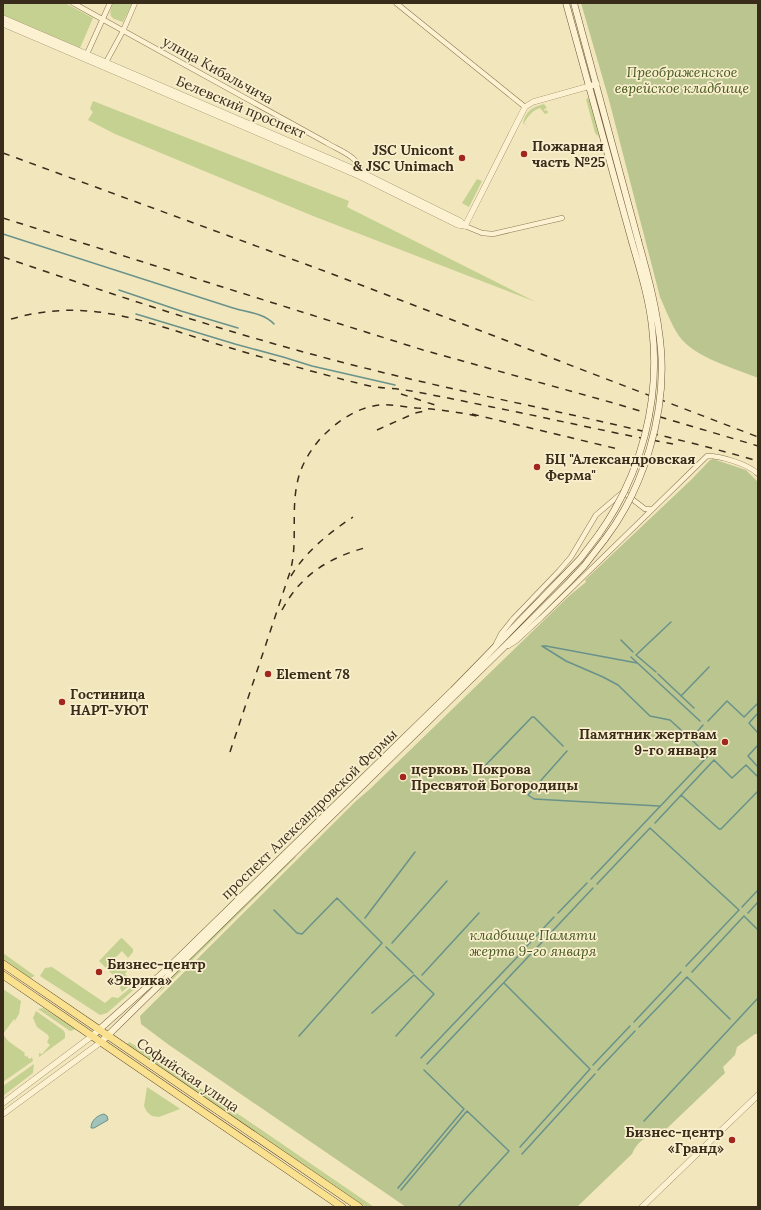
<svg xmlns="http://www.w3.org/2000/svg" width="761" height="1210" viewBox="0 0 761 1210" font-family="Lora,serif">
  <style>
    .green { fill: #c5d190 }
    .cemetery { fill: #bbc590 }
    .water { fill: #a1c3bc; stroke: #68928a }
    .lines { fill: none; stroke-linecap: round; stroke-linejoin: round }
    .stream { stroke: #68928a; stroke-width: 1.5 }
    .minor-casing { stroke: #8c7654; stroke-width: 5.5 }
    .tertiary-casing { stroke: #8c7654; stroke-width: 6 }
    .secondary-casing { stroke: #6e5738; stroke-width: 7 }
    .primary-casing { stroke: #594329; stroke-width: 8 }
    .minor { stroke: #fcf2d1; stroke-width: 4.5 }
    .tertiary { stroke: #fcf2d1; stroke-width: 5.5 }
    .secondary { stroke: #fcf2d1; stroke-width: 6 }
    .primary { stroke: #fae190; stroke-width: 7 }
    .rail { stroke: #3a2c1b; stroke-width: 1.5; stroke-dasharray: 7 7; stroke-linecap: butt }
    .secondary-bridge-casing { stroke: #6e5738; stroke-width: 7; stroke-linecap: butt }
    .secondary-bridge { stroke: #fcf2d1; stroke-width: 6 }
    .poi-dot { fill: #a1261e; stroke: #f9efcd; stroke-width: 1.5 }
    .labels { text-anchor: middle; stroke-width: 3.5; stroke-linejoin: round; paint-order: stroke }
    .street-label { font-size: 14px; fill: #3a2c1b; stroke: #f9efcd }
    .park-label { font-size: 14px; font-style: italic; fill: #46581f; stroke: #f9efcd }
    .poi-label { font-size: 14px; font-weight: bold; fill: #3a2c1b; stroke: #f9efcd; text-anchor: start }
  </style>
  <rect width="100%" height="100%" fill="#f2e6bd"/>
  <!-- green -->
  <path class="green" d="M3,3H65L93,18L80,48L3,15Z
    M113,3H132L123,22C109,18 108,16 113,3Z
    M588,98L590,102L599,137L595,133L586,99Z
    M93,101L349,201L347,207L536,302L313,216L115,134L88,120L93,112L90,109Z
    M544,104L547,108L544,109L545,111L547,110L548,113L545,114L540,108C533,110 528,116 524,123L529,127L523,123C526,111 532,107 544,104Z
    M477,179L482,181L469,207L462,203Z
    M294,857H296L158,994L171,976Z
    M121,938L123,939L133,949V952L128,958L122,951L113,960L119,966L120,965L127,971L125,974L130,979L134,981L122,992L120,988L118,980L99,961Z
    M3,953L35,976L30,978L3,959Z
    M52,967L105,1003L112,997L118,998L135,984H137L138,986L107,1013L100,1015L40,976L45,968Z
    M3,989L21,1001L19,1014L13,1024L15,1020L14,1019L3,1034L8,1041L25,1053L24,1055L27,1057L28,1055V1058L30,1059L32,1057L33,1061L3,1082Z
    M43,1008L74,1028V1030L70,1031L38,1009Z
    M36,1011L63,1030L65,1033V1038L39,1057V1053L42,1054L50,1045L47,1042L49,1038L48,1035L37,1027L33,1018Z
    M129,1042L152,1055L374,1207H366L127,1044Z
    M34,1064L33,1073L3,1096V1086Z
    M147,1087L179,1108L180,1109L159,1117L152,1116L147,1112L144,1106Z"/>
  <!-- cemetery -->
  <path class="cemetery" d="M581,3H758V378C734,368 695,358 679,336C671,324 666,310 660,297L609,100Z
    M713,459L746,470L758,482V1034H755L737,1047L735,1055L723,1067L725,1073L661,1134C649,1133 636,1142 632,1154L577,1207H406L169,1045L141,1024L140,1016L356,801L370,789L569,596L586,582L585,580L692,479L710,460Z"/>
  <!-- water -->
  <path class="water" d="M104,1114L107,1116L108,1120L94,1128H91C91,1120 98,1115 104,1114Z"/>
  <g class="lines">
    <!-- stream -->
    <path class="stream" d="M3,234L233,308C246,312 264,313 274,324
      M119,290L181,311L238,328
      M136,314L235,344L283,357L312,366L395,385
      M621,640L633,652
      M542,646L566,661L603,677L618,685L650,716L670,720L691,739
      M542,646H546L637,663
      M631,657L700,721
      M656,672L636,655L671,622
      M658,674L694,708
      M681,696L709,667
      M758,713L749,723L758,733
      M708,721L727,701L744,717L758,703
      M758,745L748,756L758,767
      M567,751L528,795L534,799L659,806
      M479,772L532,717H534L563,746
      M681,795L719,829H721L758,791
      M655,823L714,760L732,778L746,765L758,777
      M591,879L708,756L691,739L703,725
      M597,884L650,828L739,910L686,966
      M742,907L758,890
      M274,910L297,933L302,934L337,898L382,943L299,1036
      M558,913L587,883
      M748,913L758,902
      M365,918L415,852
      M392,943L447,881
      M386,947L413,973
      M526,947L554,917
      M692,972L744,916L758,930
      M422,975L479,913
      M504,983L590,1069L520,1147
      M372,1013L414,975L434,994L396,1036
      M634,1022L681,972
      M639,1027L687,977L730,1019
      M421,1058L523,951
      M427,1064L593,888
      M593,1065L630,1026
      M598,1070L635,1031
      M644,1121L758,998
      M522,1154L595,1074
      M398,1188L464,1109L424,1070
      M401,1190L467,1111L509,1151L458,1207"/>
    <!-- minor casing -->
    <g class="minor-casing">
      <path id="minor" d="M73,3L327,143C338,150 363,158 360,174
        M396,3L525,107
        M86,56L110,3
        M105,64L123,31L135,3
        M465,226L482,233L493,234L562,218
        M496,644L501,634L513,619L559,571L571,557L596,515L623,492L645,509H652
        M508,646L516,641L541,618L707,456C721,456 748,464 758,474"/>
    </g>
    <!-- tertiary casing -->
    <g class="tertiary-casing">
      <path id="tertiary" d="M3,18L361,172L460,221L465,226
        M3,24L359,176L458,225L465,226
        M465,226L525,107L533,102L597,84
        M3,1103L92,1036
        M3,1114L101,1042
        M642,1207L758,1095"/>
    </g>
    <!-- secondary casing -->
    <g class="secondary-casing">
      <path id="secondary" d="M566,3L632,242
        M574,3L638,240
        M92,1036L166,970L453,690L491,651L580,559L599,534
        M101,1042L501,650L568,583L584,566L605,539"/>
    </g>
    <!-- primary casing -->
    <g class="primary-casing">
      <path id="primary" d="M3,964L359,1207
        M3,975L342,1207"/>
    </g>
    <!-- minor -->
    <use href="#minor" class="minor"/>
    <!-- tertiary -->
    <use href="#tertiary" class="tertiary"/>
    <!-- secondary -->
    <use href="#secondary" class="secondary"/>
    <!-- primary -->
    <use href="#primary" class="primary"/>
    <!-- rail -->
    <path class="rail" d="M3,153L327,272L758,437
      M3,218L423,350L617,404L758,446
      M3,257C117,296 231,334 349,364C485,399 623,422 758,461
      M11,319C88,297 143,321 217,344C264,358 313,372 361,384C376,388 391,388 405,390C434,395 463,401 492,407C553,419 612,433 673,444
      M401,394L435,405
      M472,414L618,449
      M377,430L415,413L425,411
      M291,576C306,551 329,533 353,517
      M282,610C301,574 330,557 368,547
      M230,752L290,572C298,544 291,513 297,484C300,467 309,452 320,439C336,422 357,407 380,405C392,404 405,407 417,408C437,409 457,412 477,416"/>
    <!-- secondary-bridge casing -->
    <g class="secondary-bridge-casing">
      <path id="secondary-bridge" d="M599,534C641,475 661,401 652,327C649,298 640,270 632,242
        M605,539C644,488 666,414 661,350C658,312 648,276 638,240"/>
    </g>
    <!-- secondary-bridge -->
    <use href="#secondary-bridge" class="secondary-bridge"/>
  </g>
  <!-- markers -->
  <g class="poi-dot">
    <circle cx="524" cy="154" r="4"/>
    <circle cx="462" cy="158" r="4"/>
    <circle cx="537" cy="467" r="4"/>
    <circle cx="268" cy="674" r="4"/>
    <circle cx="62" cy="702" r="4"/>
    <circle cx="725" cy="742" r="4"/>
    <circle cx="403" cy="777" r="4"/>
    <circle cx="99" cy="972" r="4"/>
    <circle cx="732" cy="1140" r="4"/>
  </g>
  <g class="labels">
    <!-- street labels -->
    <g class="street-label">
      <text transform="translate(218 70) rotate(29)" y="5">улица Кибальчича</text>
      <text transform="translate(241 107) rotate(23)" y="5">Белевский проспект</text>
      <text transform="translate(309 814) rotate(-44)" y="5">проспект Александровской Фермы</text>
      <text transform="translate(188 1075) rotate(34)" y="5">Софийская улица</text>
    </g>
    <!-- park labels -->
    <g class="park-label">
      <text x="682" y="77">Преображенское<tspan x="682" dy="16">еврейское кладбище</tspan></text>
      <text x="533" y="940">кладбище Памяти<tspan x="533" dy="16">жертв 9-го января</tspan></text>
    </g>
    <!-- poi labels -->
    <g class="poi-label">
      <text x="532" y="151">Пожарная<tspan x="532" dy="16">часть №25</tspan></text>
      <text x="454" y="155" text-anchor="end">JSC Unicont<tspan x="454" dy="16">&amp; JSC Unimach</tspan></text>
      <text x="545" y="464">БЦ "Александровская<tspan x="545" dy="16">Ферма"</tspan></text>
      <text x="276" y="679">Element 78</text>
      <text x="70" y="699">Гостиница<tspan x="70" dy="16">НАРТ-УЮТ</tspan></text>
      <text x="717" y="739" text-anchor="end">Памятник жертвам<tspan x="717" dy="16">9-го января</tspan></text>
      <text x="411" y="774">церковь Покрова<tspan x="411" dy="16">Пресвятой Богородицы</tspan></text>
      <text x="107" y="969">Бизнес-центр<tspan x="107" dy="16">«Эврика»</tspan></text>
      <text x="724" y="1137" text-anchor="end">Бизнес-центр<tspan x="724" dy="16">«Гранд»</tspan></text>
    </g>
  </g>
  <!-- border -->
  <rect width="761" height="1210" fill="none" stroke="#3a2c1b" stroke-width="8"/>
</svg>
